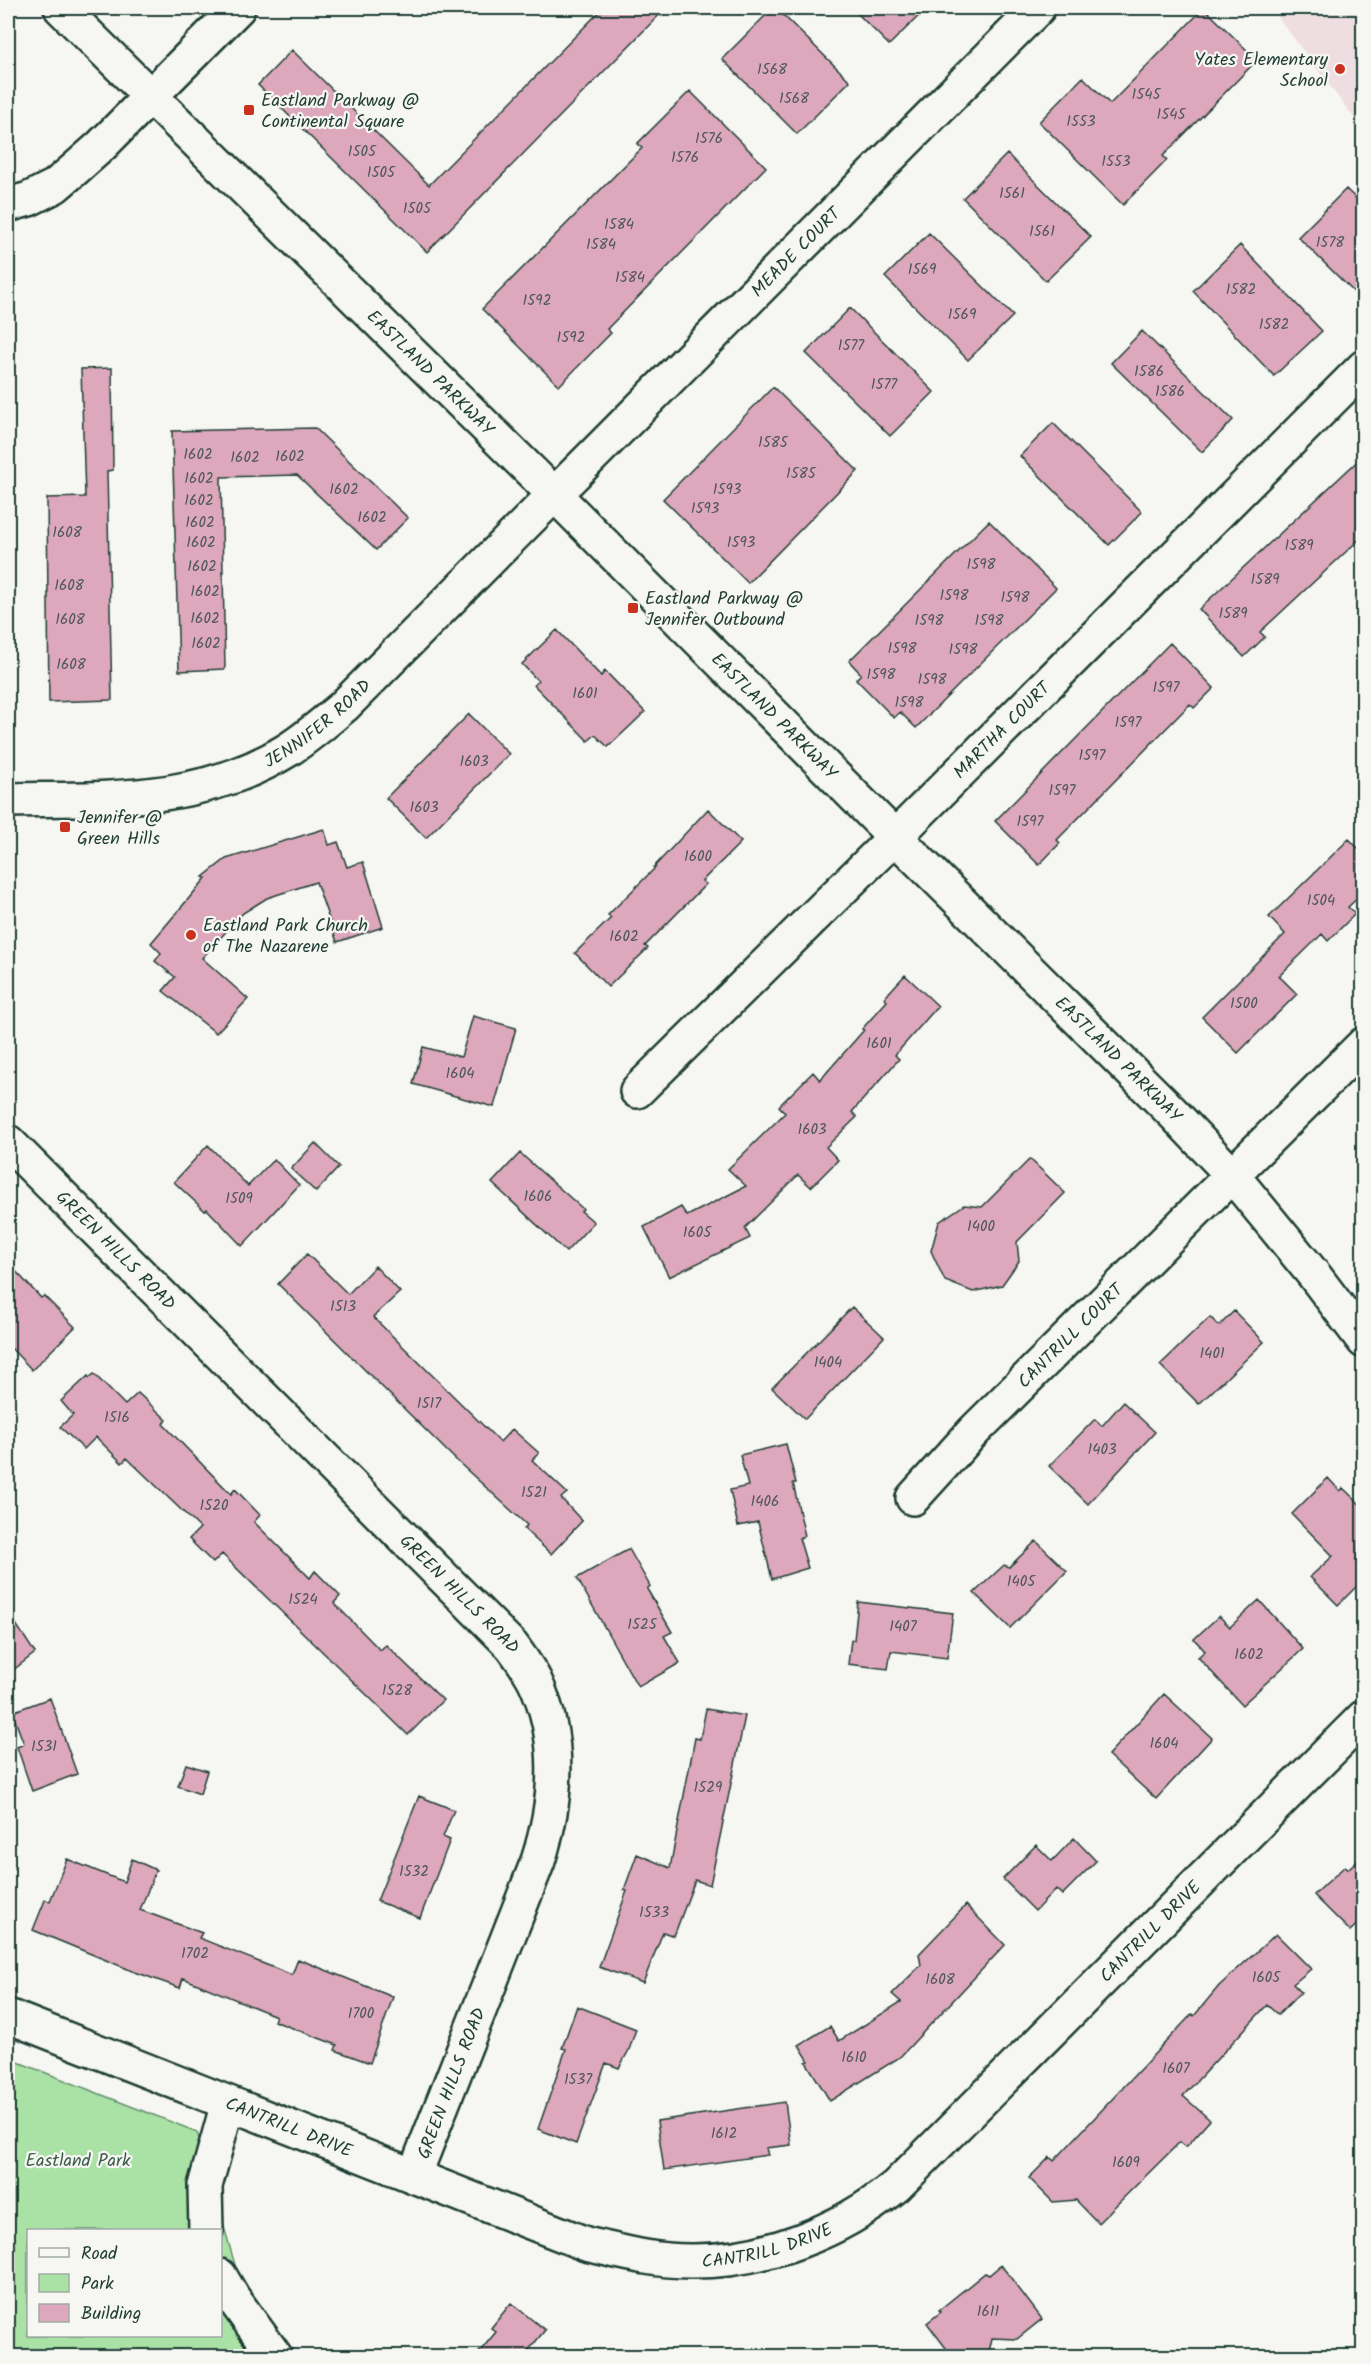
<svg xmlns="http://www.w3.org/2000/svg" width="1371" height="2364" viewBox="0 0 1371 2364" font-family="Kalam,sans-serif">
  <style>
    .built { fill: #eedee2 }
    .green { fill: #aae1a5; stroke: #648f6c; stroke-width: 1.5; fill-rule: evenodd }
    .building { fill: #dda7bc; stroke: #1f3d34; stroke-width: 1.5 }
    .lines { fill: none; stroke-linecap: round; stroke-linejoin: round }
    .minor-casing { stroke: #1f3d34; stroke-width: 38 }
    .minor { stroke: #f6f6f2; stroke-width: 33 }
    .poi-dot { fill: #c8321e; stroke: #f6f6f2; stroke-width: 2 }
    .labels { text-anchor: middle; stroke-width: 4.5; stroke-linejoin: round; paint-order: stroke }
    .number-label { font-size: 15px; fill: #4e5856 }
    .poi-label { font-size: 18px; fill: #1f3d34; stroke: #f6f6f2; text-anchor: start }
    .street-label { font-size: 18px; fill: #1f3d34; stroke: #f6f6f2 }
    .park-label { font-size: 18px; fill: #3b5e4b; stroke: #f6f6f2 }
  </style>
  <rect width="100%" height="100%" fill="#f6f6f2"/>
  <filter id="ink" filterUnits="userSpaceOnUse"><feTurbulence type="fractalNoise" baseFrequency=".0167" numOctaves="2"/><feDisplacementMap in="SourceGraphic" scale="12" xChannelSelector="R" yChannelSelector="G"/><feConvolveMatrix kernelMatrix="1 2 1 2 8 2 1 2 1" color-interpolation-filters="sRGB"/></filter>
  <g filter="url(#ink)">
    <!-- built -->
    <path class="built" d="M1271,8H1363V130Z"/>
    <!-- green -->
    <path class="green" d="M8,2058L197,2132L261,2356H20L8,2341ZM28,2230H220V2336H28Z"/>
    <!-- building -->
    <path class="building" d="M603,8H666L427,252L258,85L292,50L429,185Z
      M773,8H776L850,81L797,134L722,59Z
      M852,8H927L889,45Z
      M1204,8L1257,60L1163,156L1167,160L1123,205L1039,122L1083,77L1110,104Z
      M690,91L766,167L607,329L611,333L559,386L482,309L642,148L637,144Z
      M1007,154L1091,237L1046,281L963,198Z
      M1346,189L1364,206V302L1298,237Z
      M929,233L1013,316L968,360L885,277Z
      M1240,245L1322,331L1274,376L1193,291Z
      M850,308L934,392L890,436L806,353Z
      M1142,331L1233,420L1202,452L1111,363Z
      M112,368L113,470L107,471L112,700L49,702L47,498L85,497L81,369Z
      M773,387L858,471L748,583L663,499Z
      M1053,423L1142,512L1109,545L1020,456Z
      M315,428L408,518L376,550L297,475L221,477L225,669L179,671L172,431Z
      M1364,455V535L1260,632L1265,637L1244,657L1199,609Z
      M989,521L1056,588L916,728L900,712L894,718L856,679L861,674L849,661Z
      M557,630L601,676L605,671L645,712L608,747L595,735L588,741L534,685L538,681L522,664Z
      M1170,643L1214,688L1194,708L1190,704L1057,840L1060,843L1039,865L995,821Z
      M469,714L509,754L426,838L386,798Z
      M708,809L741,842L702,881L706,884L645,946L648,948L608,987L575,953L611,918L608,915L656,867L653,868Z
      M324,829L329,845L338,842L347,867L363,862L383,927L337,942L316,882L267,898L243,913L202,958L248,999L216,1033L163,991L175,977L155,961L161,953L151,943L206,878L203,877L226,859Z
      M1349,839L1364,854V892L1348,907L1355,914L1328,941L1322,934L1279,976L1297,994L1238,1053L1202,1017L1285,934L1269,917Z
      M905,975L938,1006L895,1055L899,1059L852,1112L857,1117L826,1147L838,1160L811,1187L798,1175L745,1228L750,1238L669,1277L644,1227L681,1207L687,1216L746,1186L728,1169L785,1113L779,1106L813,1072L820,1080L864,1030L862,1029L887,1001L884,998Z
      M473,1016L516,1028L494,1107L413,1084L423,1047L461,1057Z
      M315,1143L339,1167L316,1192L291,1169Z
      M208,1145L248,1186L274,1159L299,1185L242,1246L207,1209L205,1211L174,1182Z
      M520,1153L583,1209L581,1211L594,1222L566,1252L492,1183Z
      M1030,1159L1065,1193L1017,1242L1019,1261L1002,1285L973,1292L945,1281L931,1251L939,1222L964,1205L982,1207Z
      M307,1254L348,1294L375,1266L400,1292L373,1317L500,1442L512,1429L539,1453L532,1460L567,1493L561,1498L582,1521L551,1554L524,1529L527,1525L456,1460L278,1284Z
      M8,1263L41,1298L44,1296L75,1327L32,1370L8,1345Z
      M852,1307L884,1337L805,1419L772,1388Z
      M1234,1311L1264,1342L1199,1404L1160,1365L1210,1317L1219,1326Z
      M94,1374L125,1405L138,1393L167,1420L163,1424L231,1494L235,1489L260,1515L254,1522L310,1578L315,1571L340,1596L334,1603L380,1650L386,1645L443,1700L408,1735L222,1554L213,1563L189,1539L200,1528L127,1458L122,1463L96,1437L84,1449L60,1427L73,1415L61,1401L88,1376L89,1378Z
      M1123,1402L1155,1432L1088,1504L1049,1466L1095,1419L1102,1426Z
      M786,1444L796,1483H793L805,1536L799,1538L808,1568L772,1579L758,1522L738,1526L730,1490L748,1486L740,1455Z
      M1328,1478L1340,1491L1343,1488L1364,1508V1579L1338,1605L1310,1577L1333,1556L1292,1514Z
      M1036,1541L1067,1571L1010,1628L974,1593L1004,1565L1009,1567Z
      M629,1549L650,1586L647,1589L672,1632L664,1636L680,1663L638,1687L577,1578Z
      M1259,1600L1303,1649L1242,1705L1198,1657L1205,1651L1194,1639L1219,1616L1230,1627Z
      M858,1602L953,1613L947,1658L891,1651L888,1669L848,1664L851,1640H854Z
      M8,1612L35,1653L8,1674Z
      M1164,1694L1212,1738L1156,1799L1108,1755Z
      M50,1698L77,1774L32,1791L17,1747L24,1744L12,1712Z
      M706,1709L745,1716L710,1885L695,1880L674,1936L663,1932L643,1983L599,1967L627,1891L624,1890L637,1854L670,1868L695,1738L700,1739Z
      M186,1764L207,1771L200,1794L178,1786Z
      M419,1796L454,1810L443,1837L450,1840L420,1918L377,1901Z
      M1074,1838L1096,1861L1062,1895L1056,1889L1035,1911L1003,1879L1036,1845L1052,1861Z
      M1364,1854V1918L1350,1931L1314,1895L1345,1866L1348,1869Z
      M67,1859L124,1882L132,1859L156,1870L140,1910L202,1933L199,1938L292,1975L298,1959L393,1997L370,2063L335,2050L337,2045L274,2021L276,2016L183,1978L180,1988L135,1972L33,1930L45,1900L50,1901Z
      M966,1905L1005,1945L900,2057L830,2101L806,2062L809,2061L799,2045L830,2026L839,2041L901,2002L892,1994L921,1965L919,1954Z
      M1276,1934L1311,1969L1293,1984L1301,1992L1278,2015L1267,2005L1183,2096L1210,2120L1186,2147L1180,2142L1098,2223L1076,2200L1053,2202L1029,2178L1050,2157L1054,2161L1192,2014L1194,2016L1219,1986Z
      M577,2006L636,2029L629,2050L619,2068L606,2063L576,2144L538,2129L566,2049L562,2048Z
      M785,2102L791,2145L766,2148L768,2155L664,2170L657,2121Z
      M1001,2265L1042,2319L1017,2339L992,2338L989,2352L982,2356H952L927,2323L941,2312L939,2310L985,2273L989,2275Z
      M511,2303L545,2330L524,2356H476L496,2332L491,2328Z"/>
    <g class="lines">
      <!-- minor casing -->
      <g class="minor-casing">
        <g id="minor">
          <path id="s1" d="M61,8L555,495L895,837L1173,1113L1232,1175L1314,1275L1364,1341"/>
          <path d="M8,205L29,199L55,186L75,169L101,146L238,8"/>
          <path id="s2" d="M8,800C105,798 200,804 286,751C307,738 325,722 344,706L1038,8"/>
          <path id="s3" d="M637,1091L895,837L1364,367"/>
          <path id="s4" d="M8,1142L512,1646C520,1657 529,1669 535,1681C562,1739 557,1802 538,1861L414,2176"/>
          <path id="s5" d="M913,1498L973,1432L1364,1044"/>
          <path id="s6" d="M8,2016L586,2244C620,2252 654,2261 690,2261C763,2262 840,2232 896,2186L1364,1717"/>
          <path d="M206,2230L205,2186L228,2103"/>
          <path d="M220,2276L233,2298L275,2356"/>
        </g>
      </g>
      <!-- minor -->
      <use href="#minor" class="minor"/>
    </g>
  </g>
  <!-- markers -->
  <g class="poi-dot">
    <circle cx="1340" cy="69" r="6"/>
    <rect x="243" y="104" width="12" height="12" rx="3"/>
    <rect x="627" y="602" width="12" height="12" rx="3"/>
    <rect x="59" y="821" width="12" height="12" rx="3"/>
    <circle cx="191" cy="935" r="6"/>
  </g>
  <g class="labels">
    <!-- number labels -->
    <g class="number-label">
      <text x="772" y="74">1568</text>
      <text x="1146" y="99">1545</text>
      <text x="794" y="103">1568</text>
      <text x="1171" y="119">1545</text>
      <text x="1081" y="126">1553</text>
      <text x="709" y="143">1576</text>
      <text x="362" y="156">1505</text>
      <text x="685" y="162">1576</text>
      <text x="1116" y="166">1553</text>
      <text x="381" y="177">1505</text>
      <text x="1012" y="198">1561</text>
      <text x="417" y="213">1505</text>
      <text x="619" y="229">1584</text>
      <text x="1042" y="236">1561</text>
      <text x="1330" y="247">1578</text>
      <text x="601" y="249">1584</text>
      <text x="922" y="274">1569</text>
      <text x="630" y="282">1584</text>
      <text x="1241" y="294">1582</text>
      <text x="537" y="305">1592</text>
      <text x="962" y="319">1569</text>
      <text x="1274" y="329">1582</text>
      <text x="571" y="342">1592</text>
      <text x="851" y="350">1577</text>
      <text x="1149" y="376">1586</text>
      <text x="884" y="389">1577</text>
      <text x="1170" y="396">1586</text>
      <text x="773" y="447">1585</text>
      <text x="198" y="459">1602</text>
      <text x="290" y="461">1602</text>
      <text x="245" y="462">1602</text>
      <text x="801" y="478">1585</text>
      <text x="199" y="483">1602</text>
      <text x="344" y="494">1602</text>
      <text x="727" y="494">1593</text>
      <text x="199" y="505">1602</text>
      <text x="705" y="513">1593</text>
      <text x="372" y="522">1602</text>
      <text x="200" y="527">1602</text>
      <text x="67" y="537">1608</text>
      <text x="201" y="547">1602</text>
      <text x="741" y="547">1593</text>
      <text x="1299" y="550">1589</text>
      <text x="981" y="569">1598</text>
      <text x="202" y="571">1602</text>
      <text x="1265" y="584">1589</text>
      <text x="69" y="590">1608</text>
      <text x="205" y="596">1602</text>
      <text x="954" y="600">1598</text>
      <text x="1015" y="602">1598</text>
      <text x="1233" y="618">1589</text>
      <text x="205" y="623">1602</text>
      <text x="70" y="624">1608</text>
      <text x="929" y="625">1598</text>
      <text x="989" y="625">1598</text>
      <text x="206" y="648">1602</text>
      <text x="902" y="653">1598</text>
      <text x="963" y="654">1598</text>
      <text x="71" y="669">1608</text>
      <text x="881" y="679">1598</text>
      <text x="932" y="684">1598</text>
      <text x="1166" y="692">1597</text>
      <text x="585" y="698">1601</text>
      <text x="909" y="707">1598</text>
      <text x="1128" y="727">1597</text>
      <text x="1092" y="760">1597</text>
      <text x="474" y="766">1603</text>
      <text x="1062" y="795">1597</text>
      <text x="424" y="812">1603</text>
      <text x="1030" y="826">1597</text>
      <text x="698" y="861">1600</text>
      <text x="1321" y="905">1504</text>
      <text x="624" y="941">1602</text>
      <text x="1244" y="1008">1500</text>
      <text x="879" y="1048">1601</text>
      <text x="460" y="1078">1604</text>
      <text x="812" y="1134">1603</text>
      <text x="538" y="1201">1606</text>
      <text x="239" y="1203">1509</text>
      <text x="981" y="1231">1400</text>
      <text x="697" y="1237">1605</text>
      <text x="343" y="1311">1513</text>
      <text x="1212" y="1358">1401</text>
      <text x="828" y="1367">1404</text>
      <text x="429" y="1408">1517</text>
      <text x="117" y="1422">1516</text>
      <text x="1102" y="1454">1403</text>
      <text x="534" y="1497">1521</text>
      <text x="765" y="1506">1406</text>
      <text x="214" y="1510">1520</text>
      <text x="1021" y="1586">1405</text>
      <text x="303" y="1604">1524</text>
      <text x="642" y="1629">1525</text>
      <text x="903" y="1631">1407</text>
      <text x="1249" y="1659">1602</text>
      <text x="397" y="1695">1528</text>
      <text x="1164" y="1748">1604</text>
      <text x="44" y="1751">1531</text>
      <text x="708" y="1792">1529</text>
      <text x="414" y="1876">1532</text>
      <text x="654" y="1917">1533</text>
      <text x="195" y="1958">1702</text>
      <text x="1266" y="1982">1605</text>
      <text x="940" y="1984">1608</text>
      <text x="361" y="2018">1700</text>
      <text x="854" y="2062">1610</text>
      <text x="1176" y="2073">1607</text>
      <text x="578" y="2084">1537</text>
      <text x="724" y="2138">1612</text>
      <text x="1126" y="2167">1609</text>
      <text x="988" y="2316">1611</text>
    </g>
    <!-- poi labels -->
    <g class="poi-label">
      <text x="1328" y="65" text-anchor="end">Yates Elementary<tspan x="1328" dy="21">School</tspan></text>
      <text x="261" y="106">Eastland Parkway @<tspan x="261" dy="21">Continental Square</tspan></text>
      <text x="645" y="604">Eastland Parkway @<tspan x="645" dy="21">Jennifer Outbound</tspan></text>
      <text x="77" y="823">Jennifer @<tspan x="77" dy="21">Green Hills</tspan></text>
      <text x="203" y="931">Eastland Park Church<tspan x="203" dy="21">of The Nazarene</tspan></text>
    </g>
    <!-- street labels -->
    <g class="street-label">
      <text dy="6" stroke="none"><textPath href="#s2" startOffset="1000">MEADE COURT</textPath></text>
      <text dy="6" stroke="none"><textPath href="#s1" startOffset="519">EASTLAND PARKWAY</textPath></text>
      <text dy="6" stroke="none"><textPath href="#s1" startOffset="1005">EASTLAND PARKWAY</textPath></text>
      <text dy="6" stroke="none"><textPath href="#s2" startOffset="328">JENNIFER ROAD</textPath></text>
      <text dy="6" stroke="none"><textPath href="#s3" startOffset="513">MARTHA COURT</textPath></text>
      <text dy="6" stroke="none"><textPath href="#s1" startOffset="1491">EASTLAND PARKWAY</textPath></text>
      <text dy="6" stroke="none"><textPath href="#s4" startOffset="153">GREEN HILLS ROAD</textPath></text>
      <text dy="6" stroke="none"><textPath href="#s5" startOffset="226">CANTRILL COURT</textPath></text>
      <text dy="6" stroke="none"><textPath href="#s4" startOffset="639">GREEN HILLS ROAD</textPath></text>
      <text dy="6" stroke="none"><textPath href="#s6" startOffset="1310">CANTRILL DRIVE</textPath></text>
      <text transform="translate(451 2083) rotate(-69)" y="6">GREEN HILLS ROAD</text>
      <text dy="6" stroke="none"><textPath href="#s6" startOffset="302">CANTRILL DRIVE</textPath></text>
      <text dy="6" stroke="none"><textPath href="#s6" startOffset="806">CANTRILL DRIVE</textPath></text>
    </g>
    <!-- park labels -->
    <g class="park-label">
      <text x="78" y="2166">Eastland Park</text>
    </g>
  </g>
  <!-- margin -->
  <rect width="1371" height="2364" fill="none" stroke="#f6f6f2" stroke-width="30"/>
  <rect x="15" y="15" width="1341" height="2334" fill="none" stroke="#1f3d34" stroke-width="2" filter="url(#ink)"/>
  <!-- legend -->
  <rect x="27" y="2229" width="195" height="108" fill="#f6f6f2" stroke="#a0aca6" stroke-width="1.5"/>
  <rect x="39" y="2248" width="30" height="9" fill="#f6f6f2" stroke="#a0aca6" stroke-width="1.5"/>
  <text x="81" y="2259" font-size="18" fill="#1f3d34">Road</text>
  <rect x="39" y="2274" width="30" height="18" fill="#aae1a5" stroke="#a0aca6" stroke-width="1.5"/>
  <text x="81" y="2289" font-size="18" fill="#1f3d34">Park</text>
  <rect x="39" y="2304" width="30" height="18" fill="#dda7bc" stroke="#a0aca6" stroke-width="1.5"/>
  <text x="81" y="2319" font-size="18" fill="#1f3d34">Building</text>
</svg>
